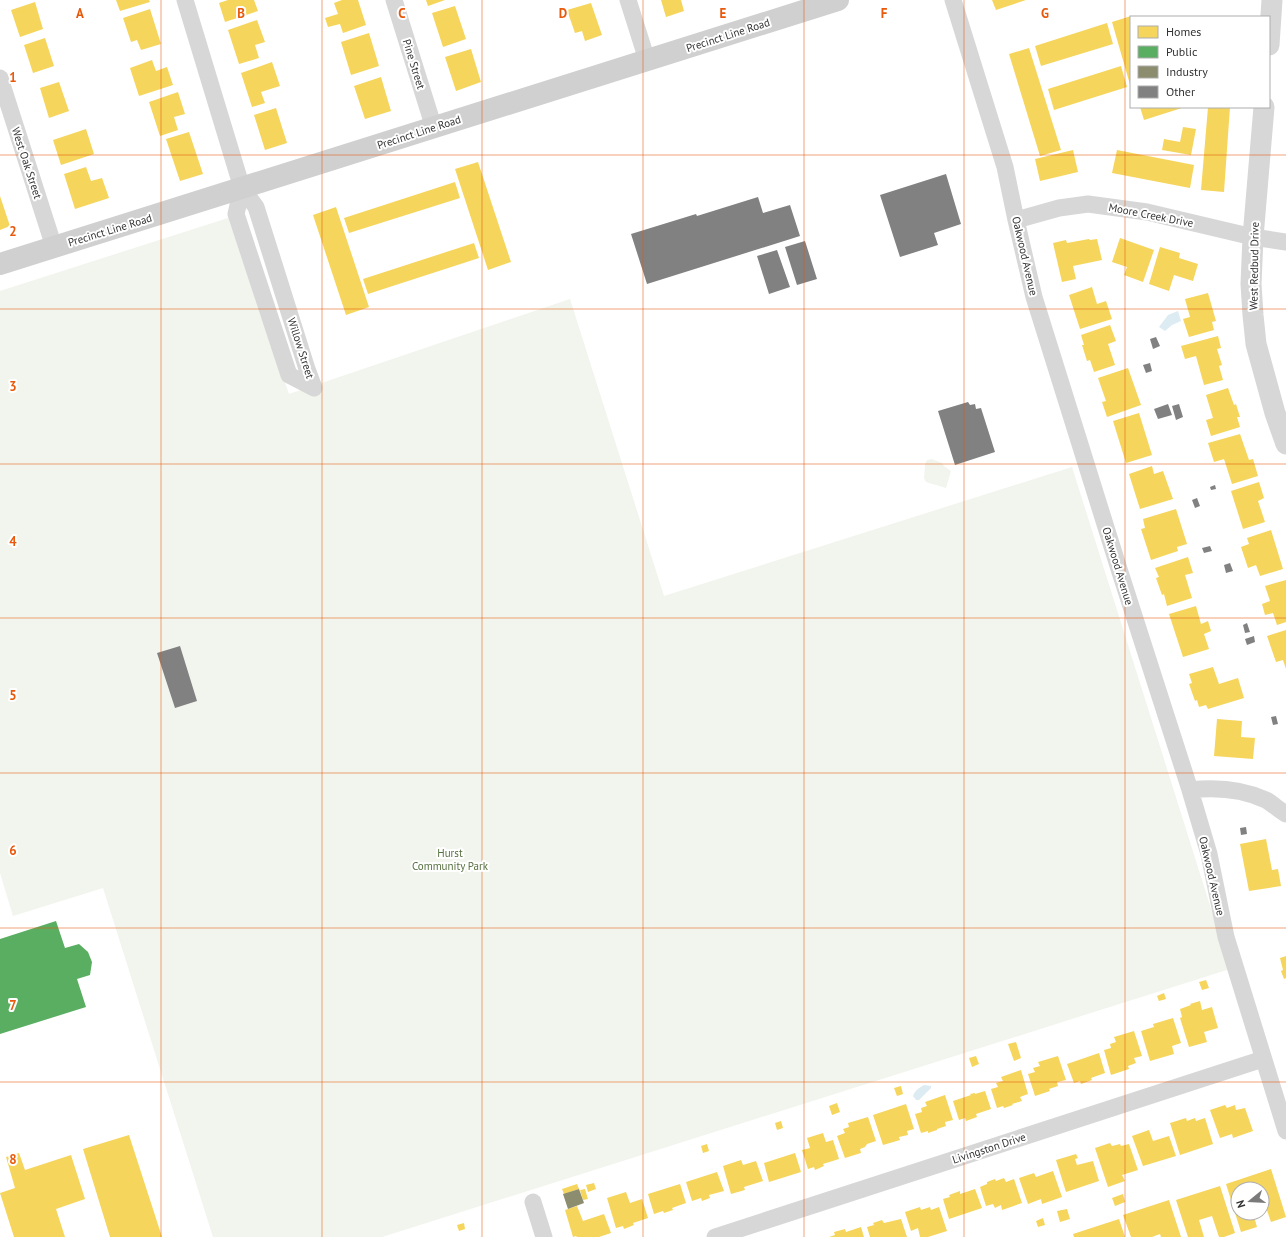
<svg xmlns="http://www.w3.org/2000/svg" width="1286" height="1237" viewBox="0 0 1286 1237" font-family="'PT Sans',sans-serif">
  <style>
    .green { fill: #f1f5ed }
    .water { fill: #ddebf3 }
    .homes { fill: #f6d55c }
    .public { fill: #5aae61 }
    .industry { fill: #8c8c6e }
    .building { fill: #818181 }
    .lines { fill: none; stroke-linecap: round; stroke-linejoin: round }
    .minor { stroke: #d7d7d7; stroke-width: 17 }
    .tertiary { stroke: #d7d7d7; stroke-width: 21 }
    .secondary { stroke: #d0d0d0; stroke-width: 22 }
    .grid { fill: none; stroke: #e8590c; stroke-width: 1; stroke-opacity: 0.55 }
    .labels { text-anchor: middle; stroke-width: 4; stroke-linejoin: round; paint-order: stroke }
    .street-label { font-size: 11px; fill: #333; stroke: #fff }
    .park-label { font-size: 11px; fill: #56703f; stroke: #fff }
    .grid-label { font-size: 13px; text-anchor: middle; font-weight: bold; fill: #e8590c; stroke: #fff; stroke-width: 4; stroke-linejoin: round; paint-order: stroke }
  </style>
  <rect width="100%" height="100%" fill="#fff"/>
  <!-- green -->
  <path class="green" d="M228,218L289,394L570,299L664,596L1072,467L1230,969L382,1237H213L103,888L13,916L0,873V291Z
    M932,459L942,463L944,466L951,471L946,488L926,482L924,478C925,472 924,465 927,460Z"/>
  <!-- water -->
  <path class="water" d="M1178,311L1181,321L1172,325L1165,331L1159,327L1168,315Z
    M924,1085L931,1086V1088L919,1100H916L913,1096C915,1090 919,1088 924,1085Z"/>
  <!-- homes -->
  <path class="homes" d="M116,0H149L150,2L120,11Z
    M228,0H254L258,11L225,22L219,3Z
    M342,0H358L366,25L343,33L340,24L328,27L325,18L338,14L334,3Z
    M426,0H445L428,6Z
    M661,0H681L684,11L666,17Z
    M992,0H1026L996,10Z
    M35,2L43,29L20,37L11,10Z
    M591,3L602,35L585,41L582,31L575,33L567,10Z
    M455,6L466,39L443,47L432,13Z
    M150,9L161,44L141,50L137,40L131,42L123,18Z
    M1131,16V88L1112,22Z
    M257,20L265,42L255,45L259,58L239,64L228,30Z
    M1107,23L1113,44L1041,66L1035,46Z
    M369,33L379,66L351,75L341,42Z
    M45,38L54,66L33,73L24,45Z
    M1029,48L1061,150L1040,156L1009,54Z
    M471,49L481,82L456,91L445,57Z
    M152,60L156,71L167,67L173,85L139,96L130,68Z
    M272,62L280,86L261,92L265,103L252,107L241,73Z
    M1121,66L1127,87L1054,110L1048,89Z
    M381,77L391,111L365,119L354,86Z
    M59,82L69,111L49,118L40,88Z
    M178,92L185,114L174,117L178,130L160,136L149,102Z
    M1140,107H1185L1144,120Z
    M1208,107H1230L1224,192L1201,190Z
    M276,108L287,143L265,150L254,115Z
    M1183,127L1196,129L1191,155L1162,150L1164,139L1180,142Z
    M86,129L94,154L61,165L53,140Z
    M189,132L203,174L180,181L166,139Z
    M1073,150L1078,172L1040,181L1035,159Z
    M1117,150L1194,165L1190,188L1112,173Z
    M478,162L511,262L488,270L455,169Z
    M86,167L91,181L102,178L109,198L75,209L64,174Z
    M455,182L460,198L349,233L344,218Z
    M0,196L10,226L0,230Z
    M336,207L369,307L346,315L313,215Z
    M1120,238L1154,250L1143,282L1124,275L1127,267L1112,262Z
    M1089,239L1090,240L1097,239L1102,260L1073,266L1076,279L1062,282L1053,243L1066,240L1067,243Z
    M474,243L479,258L368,294L363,279Z
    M1160,247L1180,253L1179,258L1198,264L1193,281L1174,275L1169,291L1149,284Z
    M1092,287L1097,304L1106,301L1112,319L1080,329L1069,295Z
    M1208,293L1216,321L1212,322L1214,330L1189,337L1183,319L1190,317L1185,299Z
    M1110,325L1116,341L1108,344L1115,365L1094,372L1090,360L1087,361L1082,345H1084L1081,335Z
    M1218,336L1221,348L1217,349L1222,365L1219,366L1223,380L1204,385L1196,356L1185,359L1181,346Z
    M1128,368L1141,405L1107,417L1102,402L1106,401L1098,378Z
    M1228,388L1234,405L1236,404L1240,417H1237L1240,427L1211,436L1206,420L1213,418L1206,395Z
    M1139,413L1152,455L1126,463L1113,421Z
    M1240,434L1249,460L1253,459L1258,476L1232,484L1224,459L1214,462L1208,443Z
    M1152,466L1154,474L1163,471L1173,499L1140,509L1129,474Z
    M1259,482L1264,498L1258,501L1265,522L1243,529L1231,491Z
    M1176,509L1187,544L1177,547L1178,551L1151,560L1141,529L1145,528L1143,519Z
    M1271,530L1283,569L1260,576L1256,565L1248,568L1241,547L1249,544L1247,538Z
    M1188,557L1193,573L1185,575L1192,598L1167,606L1164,594L1162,595L1156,578L1159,577L1155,568Z
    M1286,580V622L1277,625L1273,613L1265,615L1262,604L1270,601L1265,586Z
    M1196,606L1201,624L1208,621L1211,631L1204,634L1209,649L1183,657L1169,614Z
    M1286,630V669L1283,660L1276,662L1267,636Z
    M1213,667L1219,684L1238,678L1244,698L1208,709L1206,705L1199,707L1197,700L1195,701L1189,684L1192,683L1189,674Z
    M1217,719L1242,721L1241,737L1255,738L1253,759L1214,756Z
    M1266,839L1272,870L1278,869L1281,886L1249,891L1240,844Z
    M1286,956V978L1284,979L1281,971L1283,970L1280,958Z
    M1206,980L1209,988L1202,990L1199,982Z
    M1164,993L1166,999L1159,1001L1157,996Z
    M1200,1001L1202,1010L1212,1007L1218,1028L1204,1032L1207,1042L1189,1047L1180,1018L1182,1017L1180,1009L1191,1005L1190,1004Z
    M1173,1018L1181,1043L1172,1046L1174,1054L1150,1061L1141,1031L1154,1027L1153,1024Z
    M1134,1031L1142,1056L1134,1058L1136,1063L1128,1066L1129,1069L1111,1075L1104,1050L1111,1048L1110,1044L1116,1042L1114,1037Z
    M1016,1042L1021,1058L1014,1061L1008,1044Z
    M1099,1053L1105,1073L1091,1078L1092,1080L1081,1084L1080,1081L1074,1083L1067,1064Z
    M976,1056L979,1064L972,1067L969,1058Z
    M1058,1056L1066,1080L1057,1082L1058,1086L1049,1089L1050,1091L1035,1096L1028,1074L1035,1072L1033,1068L1040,1066L1038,1062Z
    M1021,1070L1028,1094L1020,1097L1022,1101L1012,1104L1013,1105L1004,1108L1003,1106L997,1108L991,1089L998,1087L996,1083L1003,1081L1001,1077Z
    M901,1086L903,1094L897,1096L894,1088Z
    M985,1091L991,1109L976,1114L977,1117L966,1121L965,1118L959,1120L953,1101L971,1095L970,1094L975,1093V1094Z
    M945,1095L953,1120L945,1122L946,1126L937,1129V1130L928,1133V1131L921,1133L915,1114L922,1112L921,1108L927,1106L925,1102Z
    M837,1103L840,1112L832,1115L829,1106Z
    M906,1104L914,1129L907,1131L908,1135L899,1137L900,1140L883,1145L873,1115Z
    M1225,1105L1227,1108L1235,1105L1236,1110L1245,1108L1253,1131L1233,1138L1232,1134L1220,1138L1210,1110Z
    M868,1117L876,1141L867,1144L865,1147L860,1149L861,1153L845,1158L837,1136L845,1133L843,1129L849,1127L848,1123Z
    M1186,1118L1187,1121L1195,1118L1196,1121L1205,1118L1213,1144L1180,1155L1170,1123Z
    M781,1121L783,1128L777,1130L775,1123Z
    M1149,1130L1153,1141L1169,1136L1176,1156L1143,1166L1132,1136Z
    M823,1133L826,1142L833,1140L839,1159L823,1164L824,1166L815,1170L814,1167L808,1169L802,1150L810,1148L807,1138Z
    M129,1135L162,1237H110L83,1149Z
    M1110,1143L1112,1146L1120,1144L1121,1146L1129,1144L1138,1170L1122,1175L1125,1181L1108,1187L1095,1148Z
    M707,1144L709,1151L703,1153L701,1146Z
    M19,1153L25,1170L71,1155L85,1199L56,1209L65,1237H14L0,1193L15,1188L6,1157Z
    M795,1153L801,1172L769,1182L764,1163Z
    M1076,1154L1078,1158L1075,1159L1077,1165L1093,1161L1099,1181L1066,1192L1056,1160Z
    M741,1160L743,1165L756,1161L763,1181L744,1187L745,1190L731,1194L723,1166Z
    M1271,1169L1286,1217L1271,1222L1262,1196V1189H1238V1213H1253L1257,1227L1241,1232L1226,1184Z
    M1053,1171L1062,1197L1042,1204L1041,1199L1028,1204L1019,1178L1034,1173L1036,1177Z
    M717,1172L724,1191L709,1195L710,1198L702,1201L701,1198L692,1201L686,1182Z
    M1004,1178L1006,1182L1014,1179L1022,1203L1002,1210L1001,1205L995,1208L993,1204L986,1206L980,1187L987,1184V1182L995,1179L996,1181Z
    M594,1183L596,1189L588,1192L586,1185Z
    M577,1184L579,1189L564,1194L562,1189Z
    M680,1184L686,1203L672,1208L673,1210L664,1213L663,1211L654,1214L648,1194Z
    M1220,1186L1235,1233L1224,1237H1219L1212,1216L1199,1220L1204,1237H1188L1176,1200Z
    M585,1189L588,1199L583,1200L580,1190Z
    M975,1189L982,1208L949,1219L943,1199L950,1197L949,1195L960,1191V1194Z
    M626,1192L630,1203L642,1199L648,1218L633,1223L634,1225L624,1229L623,1226L616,1228L607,1198Z
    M1123,1194L1125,1202L1115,1206L1112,1198Z
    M1169,1200L1181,1237H1161L1160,1234L1152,1237H1131L1123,1215Z
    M577,1206L583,1221L604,1214L611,1233L599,1237H577L576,1236L573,1237L565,1210Z
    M920,1207L921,1210L930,1207L931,1210L939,1207L947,1231L928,1237H920L918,1228L911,1231L905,1212Z
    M1067,1209L1070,1219L1060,1222L1057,1211Z
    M1043,1218L1045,1225L1038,1227L1036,1221Z
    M901,1219L907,1237H870L867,1227L874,1225L873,1223L882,1220L884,1223Z
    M1119,1219L1125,1237H1074L1073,1234Z
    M464,1223L465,1229L459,1231L457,1225Z
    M861,1227L864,1237H829L835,1235L834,1232L845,1229L846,1232Z"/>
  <!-- public -->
  <path class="public" d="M56,921L65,948L79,944L88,952L92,962L90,975L77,979L86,1007L0,1034V939Z"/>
  <!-- industry -->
  <path class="industry" d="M579,1189L584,1203L568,1209L563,1194Z"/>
  <!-- building -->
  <path class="building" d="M946,174L961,224L934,233L938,245L900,257L880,195Z
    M758,197L763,213L790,205L800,236L647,284L631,234L696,214L697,216Z
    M805,241L817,279L797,285L785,247Z
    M777,250L790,287L769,294L757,256Z
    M1156,337L1160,346L1153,349L1150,339Z
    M1150,363L1152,371L1146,373L1143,365Z
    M968,402L970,405L975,404L976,409L981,408L995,452L955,465L938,411Z
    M1168,404L1172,415L1158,419L1154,409Z
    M1179,404L1183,417L1176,420L1172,406Z
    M1215,485L1216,489L1211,490L1210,487Z
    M1197,498L1200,506L1195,508L1192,500Z
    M1210,546L1212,551L1204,553L1202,548Z
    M1230,563L1233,571L1226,573L1224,565Z
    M1247,623L1250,632L1245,633L1243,625Z
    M1254,636L1255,642L1247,645L1245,639Z
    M180,646L197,701L175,708L157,653Z
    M1276,716L1278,724L1273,725L1271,717Z
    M1246,827L1247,834L1241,835L1240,828Z"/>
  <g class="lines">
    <!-- minor -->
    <path class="minor" d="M185,0L242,188L256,207L307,369L314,388
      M394,0L434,128
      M628,0L647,60
      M953,0L1005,167L1016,220L1034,297L1119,569L1190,790L1209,854L1226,937L1286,1131
      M0,78L54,247
      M242,188L236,214L289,375L314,388
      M1016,220L1059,208L1088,204L1147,212L1253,237L1286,242
      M1190,790C1216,787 1242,789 1266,800C1273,804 1279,810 1286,814
      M533,1202L544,1237
      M715,1237L1263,1059"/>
    <!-- tertiary -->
    <path class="tertiary" d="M1269,45L1272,0
      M1264,107L1253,237L1251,284L1253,315L1256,344L1275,413L1286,444"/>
    <!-- secondary -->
    <path class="secondary" d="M0,264L838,0"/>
  </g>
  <!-- grid -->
  <path class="grid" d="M161,0V1237M322,0V1237M482,0V1237M643,0V1237M804,0V1237M964,0V1237M1125,0V1237M0,155H1286M0,309H1286M0,464H1286M0,618H1286M0,773H1286M0,928H1286M0,1082H1286"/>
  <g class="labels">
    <!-- street labels -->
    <g class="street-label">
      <text transform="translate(728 35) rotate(-18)" y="4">Precinct Line Road</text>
      <text transform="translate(414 64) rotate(73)" y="4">Pine Street</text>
      <text transform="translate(419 132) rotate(-18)" y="4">Precinct Line Road</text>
      <text transform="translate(27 163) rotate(72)" y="4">West Oak Street</text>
      <text transform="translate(1151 215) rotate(11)" y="4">Moore Creek Drive</text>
      <text transform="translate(110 230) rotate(-17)" y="4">Precinct Line Road</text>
      <text transform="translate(1025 256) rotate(77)" y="4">Oakwood Avenue</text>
      <text transform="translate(1254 266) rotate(-89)" y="4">West Redbud Drive</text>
      <text transform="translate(301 348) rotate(72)" y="4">Willow Street</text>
      <text transform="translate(1118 566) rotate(73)" y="4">Oakwood Avenue</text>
      <text transform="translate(1212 876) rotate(77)" y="4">Oakwood Avenue</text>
      <text transform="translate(989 1148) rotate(-18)" y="4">Livingston Drive</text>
    </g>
    <!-- park labels -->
    <g class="park-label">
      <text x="450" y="857">Hurst<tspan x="450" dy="13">Community Park</tspan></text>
    </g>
  </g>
  <g class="grid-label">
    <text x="80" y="18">A</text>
    <text x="241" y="18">B</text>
    <text x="402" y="18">C</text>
    <text x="563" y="18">D</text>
    <text x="723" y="18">E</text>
    <text x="884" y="18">F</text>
    <text x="1045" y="18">G</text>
    <text x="13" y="82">1</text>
    <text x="13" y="236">2</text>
    <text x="13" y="391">3</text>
    <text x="13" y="546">4</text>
    <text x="13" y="700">5</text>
    <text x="13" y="855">6</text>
    <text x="13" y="1010">7</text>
    <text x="13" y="1164">8</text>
  </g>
  <!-- legend -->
  <rect x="1130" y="16" width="140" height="92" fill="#ffffff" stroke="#adadad"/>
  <rect x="1138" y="26" width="20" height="12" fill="#f6d55c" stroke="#adadad"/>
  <text x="1166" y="36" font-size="12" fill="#333333">Homes</text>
  <rect x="1138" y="46" width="20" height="12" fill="#5aae61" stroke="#adadad"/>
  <text x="1166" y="56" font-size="12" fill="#333333">Public</text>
  <rect x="1138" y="66" width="20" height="12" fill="#8c8c6e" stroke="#adadad"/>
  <text x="1166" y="76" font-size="12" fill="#333333">Industry</text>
  <rect x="1138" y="86" width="20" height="12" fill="#818181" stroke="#adadad"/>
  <text x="1166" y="96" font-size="12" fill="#333333">Other</text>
  <!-- north arrow -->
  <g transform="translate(1250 1201) rotate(252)"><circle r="19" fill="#ffffff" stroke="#adadad"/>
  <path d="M0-3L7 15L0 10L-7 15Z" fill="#7a7a7a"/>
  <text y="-6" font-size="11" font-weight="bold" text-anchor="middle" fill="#333333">N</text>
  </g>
</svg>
